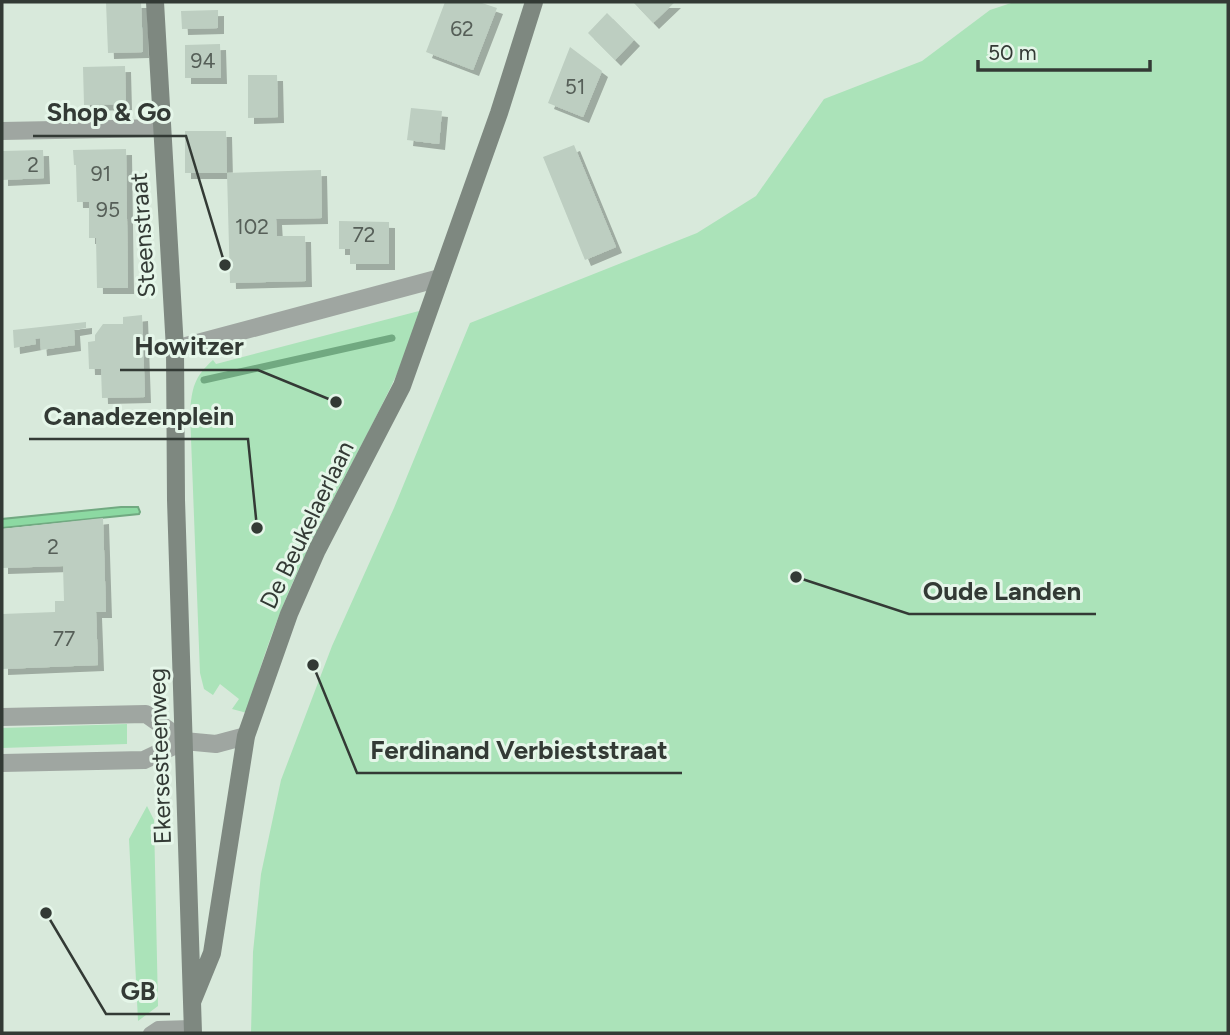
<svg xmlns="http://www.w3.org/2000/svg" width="1230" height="1035" viewBox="0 0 1230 1035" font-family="Figtree,sans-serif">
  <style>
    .green { fill: #abe3b9 }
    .water { fill: #8cd9a2; stroke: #71a981; stroke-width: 2 }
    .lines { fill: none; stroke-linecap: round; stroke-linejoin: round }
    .stream { stroke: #71a981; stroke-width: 7 }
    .building { fill: #bdcec1; filter: url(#shadow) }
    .lane { stroke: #9fa6a1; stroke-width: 12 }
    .street { stroke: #9fa6a1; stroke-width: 18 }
    .secondary { stroke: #7e8880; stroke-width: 18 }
    .labels { text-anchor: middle; stroke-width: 6; stroke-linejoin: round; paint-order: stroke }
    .number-label { font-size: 21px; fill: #565f58 }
    .street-label { font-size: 24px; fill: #333a35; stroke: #e5f6e9 }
    .leader { fill: none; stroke: #333a35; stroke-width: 2.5 }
    .callout-dot { fill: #333a35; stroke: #e5f6e9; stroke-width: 2.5 }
    .callout-label { font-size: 26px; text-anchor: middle; font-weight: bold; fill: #333a35; stroke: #e5f6e9; stroke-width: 6; stroke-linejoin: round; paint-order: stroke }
  </style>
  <defs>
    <filter id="shadow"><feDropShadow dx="6" dy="6" stdDeviation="0" flood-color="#0004"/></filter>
  </defs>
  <rect width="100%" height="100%" fill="#d8e9db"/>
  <!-- green -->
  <path class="green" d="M1014,2H1228V1033H251L253,952L261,874L281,780L332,646L394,508L470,323L697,233L756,196L824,99L922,61L990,10Z
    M419,311L420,321C387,404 340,481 302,562C279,611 261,661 247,713L232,709L239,699L220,684L213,695L204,689L200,673L190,412C192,388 194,377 213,360L216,364Z
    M127,724V744L2,748V728Z
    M147,806L154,820L158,1006L138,1021L129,839Z"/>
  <!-- water -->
  <path class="water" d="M121,507H138L140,512L139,514L2,528V519Z"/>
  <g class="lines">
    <!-- stream -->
    <path class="stream" d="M204,380L392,338"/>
  </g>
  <!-- building -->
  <path class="building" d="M106,2H141L143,52L108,53Z
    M445,2H479L497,8L473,70L426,52Z
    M633,2H675L653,23Z
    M218,10V28L182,29L181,11Z
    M607,13L634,40L615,60L588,33Z
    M220,44L221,78H185V45Z
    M570,47L602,71L583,117L548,103Z
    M125,66L126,104L84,105L83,67Z
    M248,75H277L278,117L248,118Z
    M411,108L442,111L439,144L407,140Z
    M185,131H226L227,173L321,170L322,218L276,219L277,236H305L306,281L230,283L227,173H185Z
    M574,145L616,247L585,260L543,157Z
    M126,149L128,288H97L96,238H89V202H77L76,165H74L73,150Z
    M43,150L44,178L2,180V151Z
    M339,221L389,222V264H350V249H339Z
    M142,315L145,397L102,398L101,369H89L88,342L95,341V335L103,324H123V317Z
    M86,322V328L74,330L75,345L41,350L40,338L35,339L36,344L14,348L13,330Z
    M103,518L106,612H96L98,665L2,669V614L55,612V601H64L63,566L2,568V529Z"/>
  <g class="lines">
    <!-- lane -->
    <path class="lane" d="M149,1033L158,1027L192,1026"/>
    <!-- street -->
    <path class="street" d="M2,131L162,128
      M175,349L440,278
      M2,717L146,714L184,741
      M184,741L216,744L246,736
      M2,763L144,760L184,741"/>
    <!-- secondary -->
    <path class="secondary" d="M155,2L175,349L176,500L193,1033
      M192,1002L212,953L246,736L289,614L317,550L402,386L499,113L534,2"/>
  </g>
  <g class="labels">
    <!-- number labels -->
    <g class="number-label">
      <text x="462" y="36">62</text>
      <text x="203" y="68">94</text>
      <text x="575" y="94">51</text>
      <text x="33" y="172">2</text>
      <text x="101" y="181">91</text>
      <text x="108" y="217">95</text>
      <text x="252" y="234">102</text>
      <text x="364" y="242">72</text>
      <text x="53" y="554">2</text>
      <text x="64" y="646">77</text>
    </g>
    <!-- street labels -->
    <g class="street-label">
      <text transform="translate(143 235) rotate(-94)" y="8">Steenstraat</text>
      <text transform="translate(307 525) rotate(-64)" y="8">De Beukelaerlaan</text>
      <text transform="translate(160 756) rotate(-92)" y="8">Ekersesteenweg</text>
    </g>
  </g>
  <!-- callouts -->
  <path class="leader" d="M225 265L186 136H33M336 402L258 370H120M257 528L248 439H29M796 577L909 614H1096M313 665L357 773H682M46 913L106 1014H170"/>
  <g class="callout-dot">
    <circle cx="225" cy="265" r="7"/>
    <circle cx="336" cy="402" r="7"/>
    <circle cx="257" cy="528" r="7"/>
    <circle cx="796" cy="577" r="7"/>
    <circle cx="313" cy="665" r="7"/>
    <circle cx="46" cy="913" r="7"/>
  </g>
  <g class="callout-label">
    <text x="109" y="121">Shop &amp; Go</text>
    <text x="189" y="355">Howitzer</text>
    <text x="139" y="425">Canadezenplein</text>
    <text x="1002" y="600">Oude Landen</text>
    <text x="519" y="759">Ferdinand Verbieststraat</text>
    <text x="138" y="1000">GB</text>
  </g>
  <!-- border -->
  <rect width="1230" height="1035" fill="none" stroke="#333a35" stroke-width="7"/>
  <!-- scale -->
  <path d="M978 60v10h172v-10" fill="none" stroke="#333a35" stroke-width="3.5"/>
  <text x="988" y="60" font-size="21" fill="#333a35" stroke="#e5f6e9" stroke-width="5" paint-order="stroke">50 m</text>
</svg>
